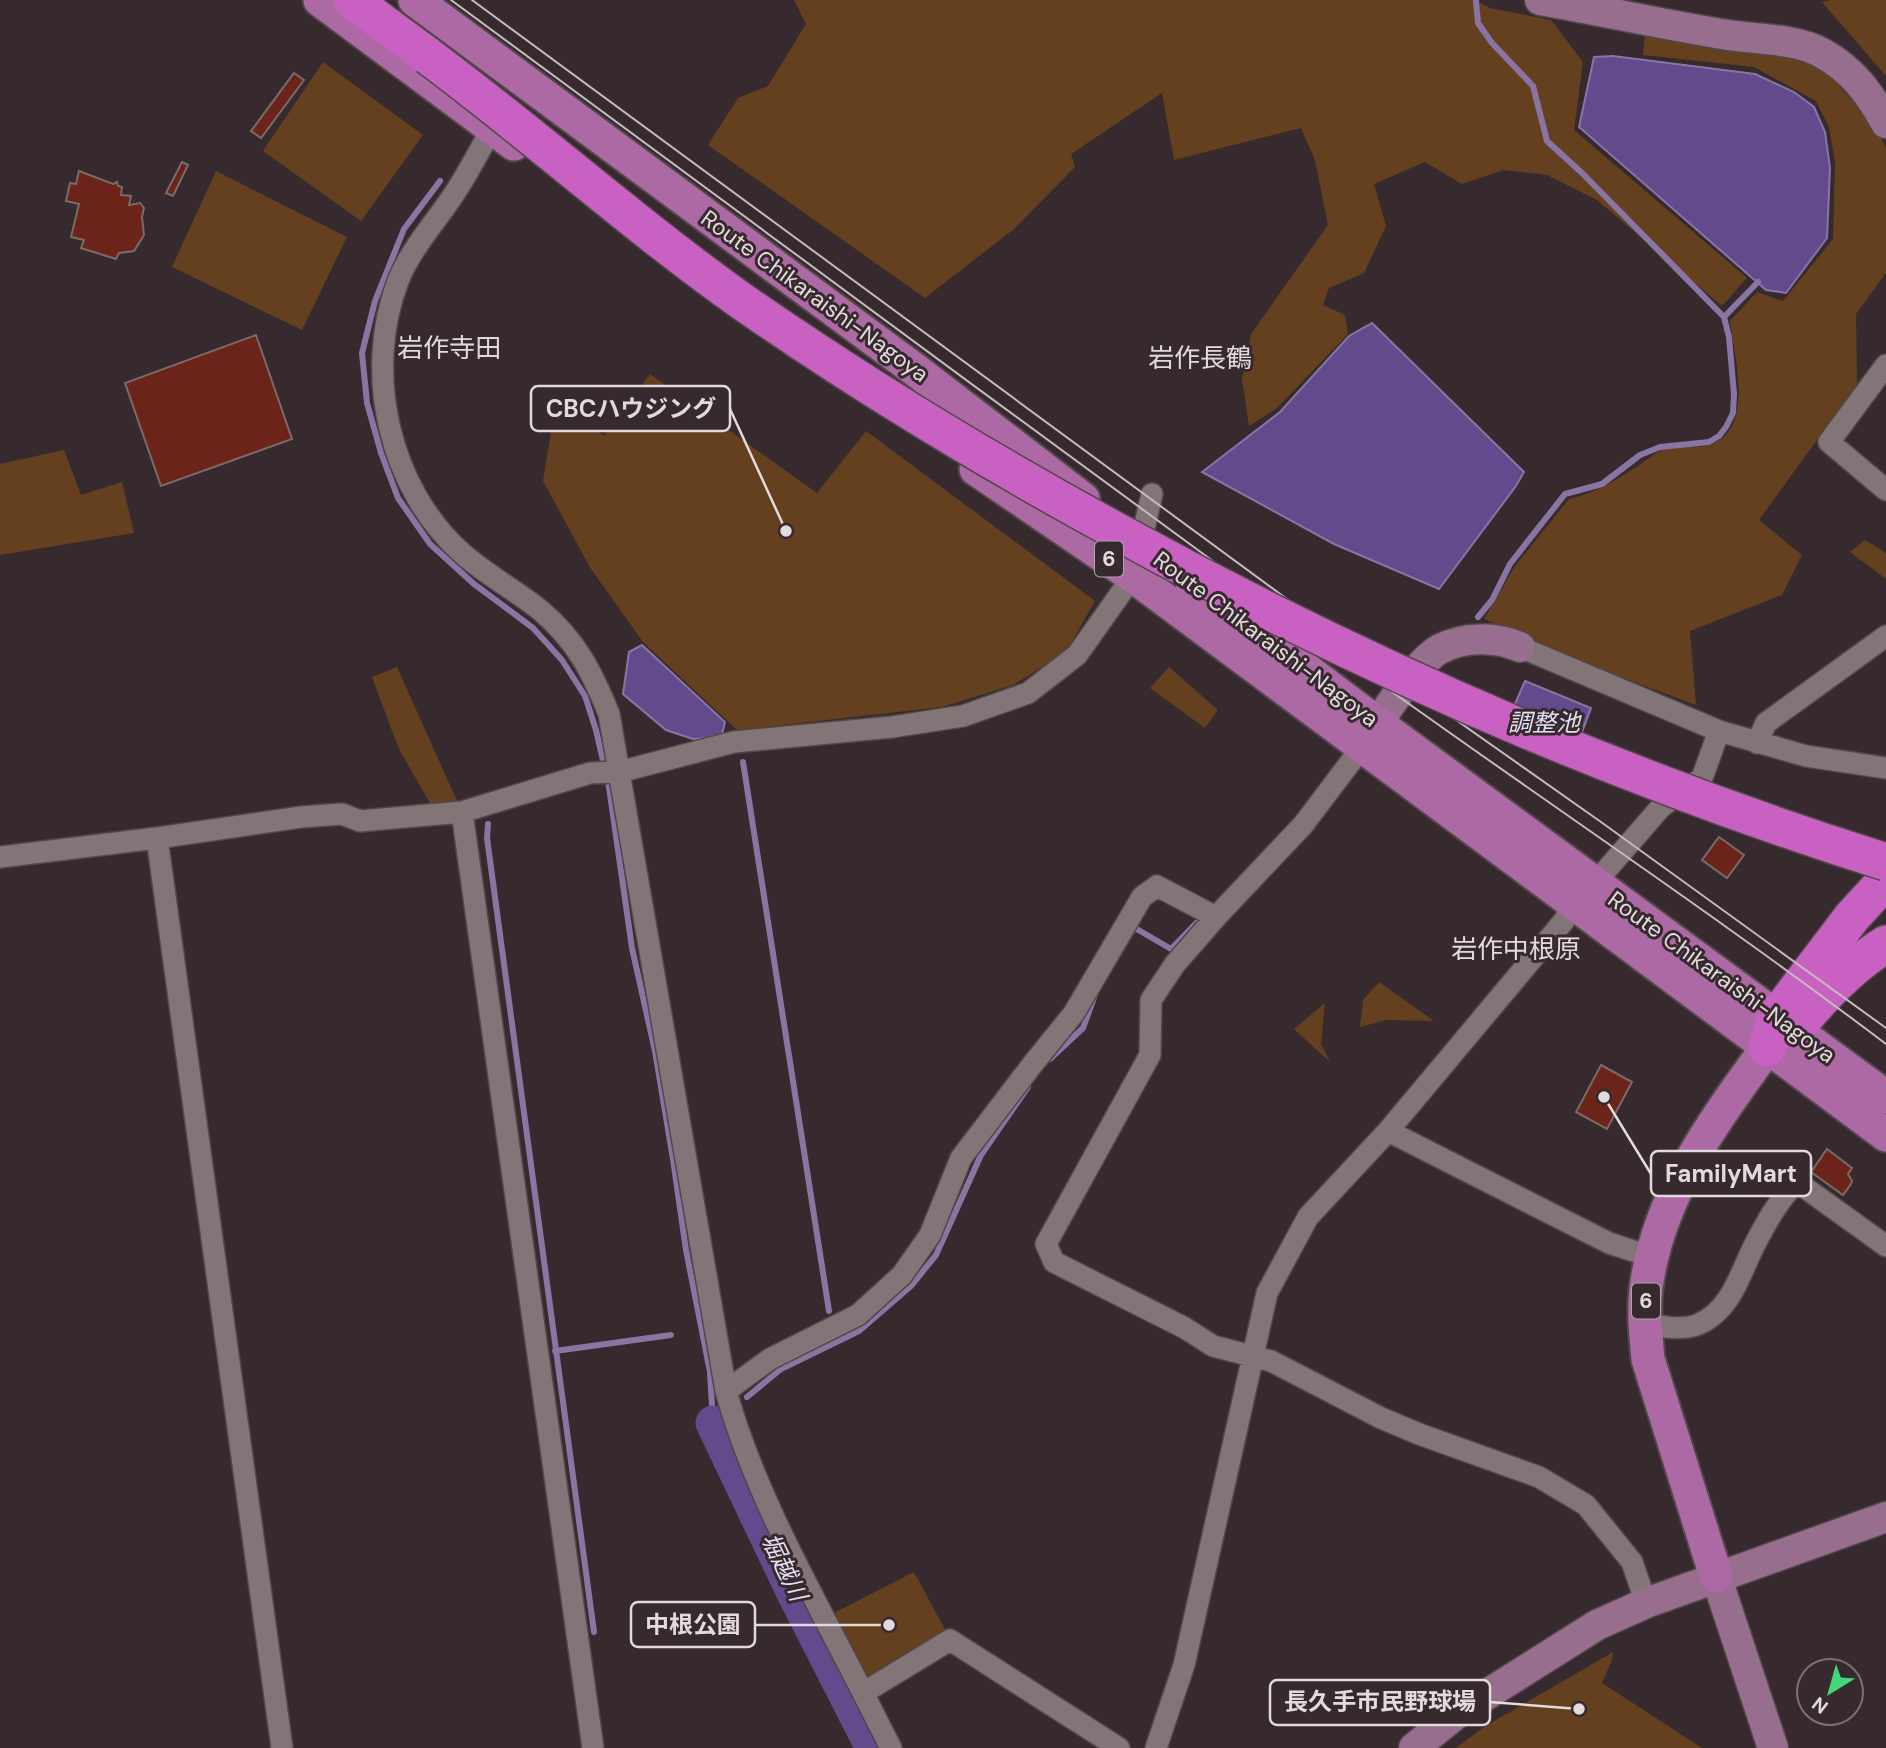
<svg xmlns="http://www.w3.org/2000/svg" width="1886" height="1748" viewBox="0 0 1886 1748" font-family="'DM Sans','Noto Sans JP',sans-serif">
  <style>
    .green { fill: #64401f }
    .water { fill: #634a8c; stroke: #8975a4; stroke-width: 2 }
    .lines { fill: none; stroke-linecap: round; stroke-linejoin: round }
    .stream { stroke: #8975a4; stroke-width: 6 }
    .river { stroke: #634a8c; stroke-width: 35 }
    .building { fill: #6c231a; stroke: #796b68; stroke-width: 2 }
    .street-casing { stroke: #514749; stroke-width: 24 }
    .secondary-casing { stroke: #514749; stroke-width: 33 }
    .primary-casing { stroke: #514749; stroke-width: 37 }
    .highway-casing { stroke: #514749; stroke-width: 40 }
    .street { stroke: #837478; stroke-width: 21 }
    .secondary { stroke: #986e8e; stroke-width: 30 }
    .primary { stroke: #ad69a4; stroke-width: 33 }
    .highway { stroke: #c961c2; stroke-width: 37 }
    .tram { stroke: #c4bbbe; stroke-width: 2 }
    .highway-bridge-casing { stroke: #514749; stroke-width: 40; stroke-linecap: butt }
    .highway-bridge { stroke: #c961c2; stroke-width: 37 }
    .labels { text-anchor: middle; stroke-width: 6; stroke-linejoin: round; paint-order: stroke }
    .shield { fill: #362a2e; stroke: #aea5a8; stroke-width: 2 }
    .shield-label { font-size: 21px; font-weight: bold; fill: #e2dadc }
    .street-label { font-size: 23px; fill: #e2dadc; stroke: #362a2e }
    .water-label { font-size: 24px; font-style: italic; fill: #e5dff3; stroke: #362a2e }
    .quarter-label { font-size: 26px; fill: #e2dadc; stroke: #362a2e }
    .leader { fill: none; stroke: #e2dadc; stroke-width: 2.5 }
    .callout-dot { fill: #e2dadc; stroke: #362a2e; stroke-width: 2.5 }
    .callout { fill: #362a2e; stroke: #e2dadc; stroke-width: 2.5 }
    .callout-label { font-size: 24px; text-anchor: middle; font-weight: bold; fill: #e2dadc }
  </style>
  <rect width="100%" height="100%" fill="#362a2e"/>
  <!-- green -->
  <path class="green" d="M794,0H1474L1490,8L1551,20L1583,62L1574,130L1747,278L1722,306L1597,200L1547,175L1504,170L1462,184L1425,162L1374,184L1386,226L1364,273L1329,288L1323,305L1345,315L1348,334L1277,408L1249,426L1242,379L1251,334L1328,225L1315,160L1301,128L1174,160L1162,93L1071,154L1075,167L1014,229L925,298L708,145L738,98L768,86L806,24Z
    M1831,0H1886V76L1822,2Z
    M1645,32L1801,58L1829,75L1874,124L1886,148V273L1856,314L1857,385L1759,520L1802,555L1782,595L1690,631L1696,705L1586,664L1484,619L1515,566L1569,499C1597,493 1617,479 1641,464C1648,459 1656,452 1664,449C1679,444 1696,450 1712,444C1755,427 1734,356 1730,321L1757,292L1783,301L1833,239L1835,163L1829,127L1816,101L1754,67L1643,55Z
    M323,62L423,135L361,221L263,151Z
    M216,171L347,237L302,330L172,267Z
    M650,374L817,493L866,431L1095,601L1066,652L1013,685L942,707L737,730L643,642L591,569L543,481L556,402L604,436Z
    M64,450L81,495L122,482L134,533L0,555V464Z
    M1865,540L1886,553V579L1850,552Z
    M397,667L462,812L436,814L398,747L372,677Z
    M1169,667L1218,710L1205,728L1150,688Z
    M1379,982L1434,1021L1386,1020L1360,1027L1363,1000Z
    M1325,1003L1321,1044L1330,1062L1294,1029Z
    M914,1572L948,1635L866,1687L830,1615Z
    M1613,1652L1612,1660L1602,1683L1702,1748H1456L1484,1727Z"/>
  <!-- water -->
  <path class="water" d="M1613,56L1755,74L1794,92L1814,107L1825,132L1830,168L1827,238L1786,293L1766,290L1579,127L1594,57Z
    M1372,323L1524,472L1516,486L1439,589L1334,544L1202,472L1280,412L1349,336Z
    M642,645L725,722L721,738L693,739L666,730L623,694L629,652Z
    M1525,681L1591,708L1569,767L1500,738Z"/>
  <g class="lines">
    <!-- stream -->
    <path class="stream" d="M1476,1L1478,23L1492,43L1533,86L1547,141L1582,173L1724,317
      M440,181L404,229L375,301L362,353L367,403L381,453L398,498L430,544L474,584L533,628L562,660L585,696L596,730L609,787L632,948L655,1051L673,1159L686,1250L710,1372L713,1423
      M1478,617L1492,600L1510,564L1565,494L1602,484L1640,455L1660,447L1709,442L1719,436L1726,427L1733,413L1734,394L1729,337L1724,317L1758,282
      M743,762L829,1311
      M488,824L487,838L594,1632
      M1132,932L1135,928L1171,949L1204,915
      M1050,1059L1083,1028L1095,995
      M555,1351L671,1335
      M747,1397L781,1369L859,1331L911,1286L936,1255L981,1155L1028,1087"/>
    <!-- river -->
    <path class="river" d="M713,1423L794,1593L873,1748"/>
  </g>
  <!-- building -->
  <path class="building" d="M294,73L304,80L261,138L251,131Z
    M182,162L188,165L173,196L166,193Z
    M79,171L113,184L117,182L118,186L122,187L121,195L131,196L129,205L140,203L144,208L142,217L144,235L134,251L119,253L116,259L81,248L84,240L71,237L79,204L66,201L70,183L76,184Z
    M256,335L292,439L161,486L125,383Z
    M1719,837L1744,855L1727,878L1702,860Z
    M1601,1065L1632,1082L1607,1129L1576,1112Z
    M1827,1149L1852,1168L1848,1174L1852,1181L1851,1184L1843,1195L1811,1172Z"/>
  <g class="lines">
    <!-- street casing -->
    <g class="street-casing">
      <path id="street" d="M492,128C481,148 470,169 458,188C438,220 412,246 398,281C363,373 389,489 463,554C487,575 515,590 540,610C576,640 592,672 609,714L726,1391C755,1496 814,1596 863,1693
        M1886,365L1829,442L1886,490
        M1520,647L1719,731L1806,756L1886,768
        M1757,743L1766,723L1886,636
        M1362,747L1303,825L1216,917L1175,964L1151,1000L1150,1055L1046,1244L1054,1262L1185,1328L1213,1346L1271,1361L1381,1418L1419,1434L1539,1477L1586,1505L1632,1562L1646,1603
        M462,812L593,1748
        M157,838L282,1748
        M0,857L157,838L301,817L342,814L360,821L462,812L590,773L619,772L734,742L892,727L963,716L1028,693L1077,655L1133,576L1152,494
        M1595,883L1661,807L1702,778L1719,731
        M1388,1131L1609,1243L1652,1257
        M1645,1323C1661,1327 1683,1331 1699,1324C1731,1310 1740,1274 1754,1246C1766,1223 1778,1200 1797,1182L1886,1246
        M726,1391L770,1359L858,1315L902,1275L930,1235L961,1158L1032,1065L1074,1013L1142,897L1157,886L1216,917
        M891,1748L863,1693L950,1640L1119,1748
        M1156,1748L1184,1665L1267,1293L1308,1217L1388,1131L1563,922L1574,905"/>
    </g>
    <!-- secondary casing -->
    <g class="secondary-casing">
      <path id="secondary" d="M1540,0C1603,11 1665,25 1728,35C1756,39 1798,39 1822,53C1854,71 1869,93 1886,123
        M1378,724C1389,705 1421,659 1440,649C1465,636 1496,637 1520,647
        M1716,1576L1773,1748
        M1414,1748L1456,1714L1597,1625L1646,1603L1886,1517"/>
    </g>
    <!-- primary casing -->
    <g class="primary-casing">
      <path id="primary" d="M320,0L514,144
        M415,0L918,372L1083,499
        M976,469L1133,576L1886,1135
        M1192,583L1378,724L1886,1097
        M1716,1576L1648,1359C1646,1336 1643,1313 1646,1289C1657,1197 1714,1121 1767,1048"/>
    </g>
    <!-- highway casing -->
    <g class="highway-casing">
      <path id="highway" d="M352,0L428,56
        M1794,1030C1822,997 1849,967 1886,944
        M1767,1048L1776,1017L1852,917L1886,880"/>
    </g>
    <!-- street -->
    <use href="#street" class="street"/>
    <!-- secondary -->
    <use href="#secondary" class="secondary"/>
    <!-- primary -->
    <use href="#primary" class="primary"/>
    <!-- highway -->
    <use href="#highway" class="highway"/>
    <!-- tram -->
    <path class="tram" d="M451,0C753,221 1053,446 1356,666C1532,793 1713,913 1886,1044
      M472,0L1344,641L1601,822L1886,1028"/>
    <!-- highway-bridge casing -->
    <g class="highway-bridge-casing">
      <path id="highway-bridge" d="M428,56C534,135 632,223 740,300C862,385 990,462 1120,533C1364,667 1620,778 1886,862"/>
    </g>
    <!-- highway-bridge -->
    <use href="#highway-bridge" class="highway-bridge"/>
  </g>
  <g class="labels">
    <!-- shield labels -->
    <g class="shield">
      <rect x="1095" y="541.5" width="28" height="35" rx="5"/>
      <rect x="1632" y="1283.5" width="28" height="35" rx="5"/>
    </g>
    <g class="shield-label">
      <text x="1109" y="566">6</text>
      <text x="1646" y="1308">6</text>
    </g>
    <!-- street labels -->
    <g class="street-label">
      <text transform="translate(815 296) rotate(36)" y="8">Route Chikaraishi-Nagoya</text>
      <text transform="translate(1266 639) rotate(37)" y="8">Route Chikaraishi-Nagoya</text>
      <text transform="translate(1722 977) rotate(36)" y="8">Route Chikaraishi-Nagoya</text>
    </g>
    <!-- water labels -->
    <g class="water-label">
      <text x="1544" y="731">調整池</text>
      <text transform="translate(784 1567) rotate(64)" y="8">堀越川</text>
    </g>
    <!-- quarter labels -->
    <g class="quarter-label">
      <text x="449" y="357">岩作寺田</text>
      <text x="1200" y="367">岩作長鶴</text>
      <text x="1516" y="958">岩作中根原</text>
    </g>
  </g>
  <!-- callouts -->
  <path class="leader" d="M786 531L730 409M1604 1097L1651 1174M889 1625L755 1625M1579 1709L1490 1702"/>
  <g class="callout-dot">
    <circle cx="786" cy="531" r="7"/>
    <circle cx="1604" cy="1097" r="7"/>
    <circle cx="889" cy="1625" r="7"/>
    <circle cx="1579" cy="1709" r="7"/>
  </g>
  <g class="callout">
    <rect x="531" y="386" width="199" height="45" rx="7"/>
    <rect x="1651" y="1151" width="160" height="45" rx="7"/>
    <rect x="631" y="1602" width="124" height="45" rx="7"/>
    <rect x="1270" y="1680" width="220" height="45" rx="7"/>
  </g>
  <g class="callout-label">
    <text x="631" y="417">CBCハウジング</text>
    <text x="1731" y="1182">FamilyMart</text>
    <text x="693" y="1633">中根公園</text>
    <text x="1380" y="1710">長久手市民野球場</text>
  </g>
  <!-- north arrow -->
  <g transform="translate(1830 1692) rotate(217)"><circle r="33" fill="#362a2e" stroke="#7b7074" stroke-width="2"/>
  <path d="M0-5L12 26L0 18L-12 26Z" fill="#44d77a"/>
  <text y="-10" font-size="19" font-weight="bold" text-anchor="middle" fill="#e2dadc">N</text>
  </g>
</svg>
